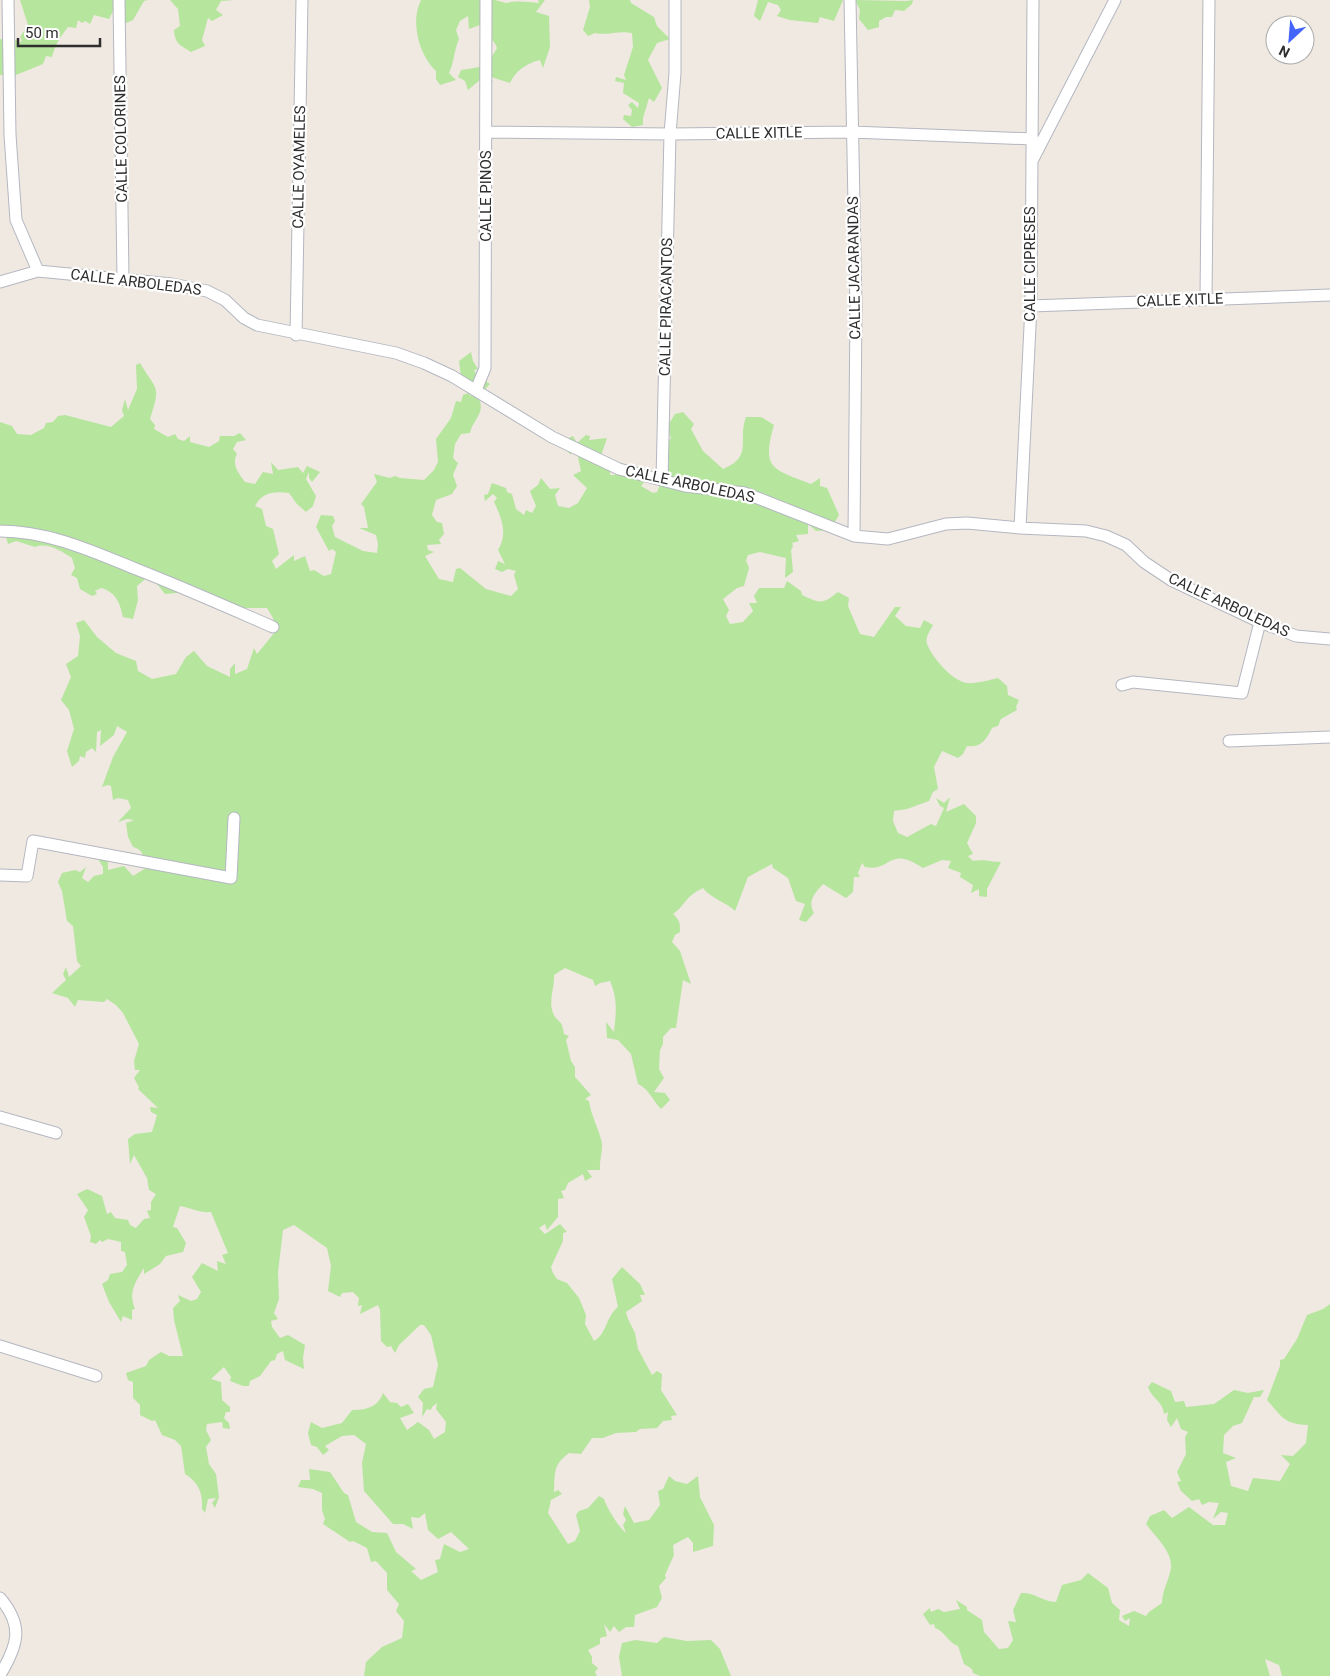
<svg xmlns="http://www.w3.org/2000/svg" width="1330" height="1676" viewBox="0 0 1330 1676" font-family="Roboto,sans-serif">
  <style>
    .green { fill: #b6e59e }
    .lines { fill: none; stroke-linecap: round; stroke-linejoin: round }
    .street-casing { stroke: #b4b7c1; stroke-width: 13 }
    .street { stroke: #fff; stroke-width: 11 }
    .labels { text-anchor: middle; stroke-width: 4.5; stroke-linejoin: round; paint-order: stroke }
    .street-label { font-size: 15px; fill: #2e2e2e; stroke: #fff }
  </style>
  <rect width="100%" height="100%" fill="#efe9e1"/>
  <!-- green -->
  <path class="green" d="M20,0H148L144,1L133,20L126,23L113,11L109,19L94,15L90,24L85,21L82,23L78,20L76,28L68,27C60,37 55,45 52,57L46,56L43,64L16,75L9,81L4,75H0V39L12,42L16,40L20,43L22,40L20,37L28,25Z
    M170,0H234L221,1L216,10L223,15L212,21L208,18L202,40L205,46L191,52C180,45 175,44 174,30L180,26L178,9Z
    M421,0H495L506,3C518,0 527,2 539,3L538,0H545L536,12L549,16L550,47L543,68L540,60C527,63 515,71 510,83L491,77L493,82L480,80L468,90L465,81L458,77L461,70C482,67 486,68 497,48C494,38 483,35 480,25L469,29L468,16L460,21L456,30L459,39C454,50 454,63 449,73L456,80L440,85L436,79V71C419,55 410,22 421,0Z
    M589,0H630L631,3L654,17L657,26L670,39L657,43L648,60L662,88L654,102L649,98L643,118V125L632,127L623,119L624,115L631,116L632,110L628,105L632,102L638,108L639,103L623,93L624,83L615,81L616,77L626,80L624,75L633,47L632,33C616,30 611,36 595,33L588,36L583,30L590,7Z
    M758,0H843L834,21L820,17L818,23L790,20L777,16L781,10L778,5L768,2L760,21L754,16Z
    M855,0L906,1L913,0L912,4L904,11L895,10L892,17H886L879,21V27L868,30L859,19L860,10Z
    M471,352L473,361L478,369L474,370L476,374L490,384L478,397C487,413 472,420 470,433L461,434L455,444L453,458L458,463L453,475L457,486L452,494L436,500L432,515L437,522L442,523L444,534L439,540L441,544L427,545L428,550L434,552L425,556L439,579L453,582L456,569L460,568L486,589L511,596L518,589L514,575L516,571L508,569L502,572L495,569L498,561L505,564L498,550C508,534 502,519 494,502L497,498L493,494L485,501L484,495L488,494L492,483L506,488L507,492L512,494L516,509L524,515L526,510L532,513L536,506L530,491L538,485L541,478L550,489L560,488L555,495L558,506L569,508L578,503L587,488L573,475L581,471L578,457L570,444L571,455L563,447L566,439L573,436L577,443L586,435L590,436L589,440L607,438L601,456L611,458L610,475H615L616,466L624,468L629,465L639,467L640,473L648,469L646,480L641,486L653,493L657,492L669,463L668,442L671,438L667,427L675,414L683,412L694,424L691,429L703,451L723,469C754,456 737,440 746,417H761L774,425C761,470 773,469 811,484L820,478V486L827,488L839,515L830,530L816,531L808,524V534L796,535L799,541L792,543L793,546L791,550L793,572L785,578L786,558L760,552L748,555L746,560L749,568L744,586L737,588L723,599L729,610L726,616L730,624L743,622L753,611L749,603H757L754,596L759,588H784L787,581L801,591L802,595C820,603 822,605 838,592L849,598L848,606L860,634L874,637L895,607H901L895,616L906,626L920,628L924,620L933,625C930,631 925,637 927,644C932,657 952,681 967,683C976,684 989,680 998,678L1007,686L1008,695L1019,700L1016,707L1017,710L1001,719L998,726L992,728C986,740 981,748 967,746L963,754L958,758L942,751L934,767L938,789L933,792L929,801L907,809L894,811L893,821L898,833L907,837L931,824L936,826L944,808L940,806L936,798L944,803L950,797L946,812L964,804L976,816V823L967,843L973,854L968,856L973,861C986,859 989,862 1001,862L987,889V897L979,896V889L971,893L973,885L960,877L961,873L948,868L951,861L942,860L923,868C887,845 893,872 865,867L862,863L858,873L860,877H854L853,892L846,898L823,884C815,893 807,901 814,913L806,922L799,920L805,904L796,901L788,878L773,868L772,864L748,877L735,911C726,902 710,898 703,888C684,897 687,904 673,914C680,921 680,922 680,932L675,935L672,942L680,951L691,984L683,980L676,1028H671L663,1037V1044L660,1050L659,1069L664,1078L654,1092L665,1093L670,1100L661,1109C654,1102 648,1088 638,1084L631,1054L618,1040L607,1038L606,1022L614,1032C616,1012 618,1000 610,981L600,983L595,986L593,980L565,968L554,975C555,987 548,1001 553,1013C557,1023 562,1018 564,1034L569,1036L566,1040L571,1061L575,1067V1077L591,1095L585,1099L589,1101C591,1115 597,1125 601,1139C604,1150 599,1159 600,1170H587L592,1177L585,1181L583,1174L568,1183L565,1190L561,1191L564,1198L558,1199V1217L547,1230L545,1224L539,1228L545,1234L560,1224L567,1232L563,1233V1241L551,1267L553,1273L557,1279L567,1283L579,1298L586,1315L585,1324L594,1341C607,1334 606,1316 618,1307L612,1279L622,1267L640,1284L645,1295H640L642,1301L626,1312L628,1319L635,1333L638,1349L652,1375L657,1371L662,1374L661,1390L677,1415L671,1416L672,1420L663,1421L657,1428L640,1429L636,1432L616,1433L603,1438H592L581,1454L569,1453C553,1465 555,1472 554,1492L558,1490L562,1494L551,1500L548,1513L568,1544L575,1541L580,1531L576,1515L579,1511L588,1508L599,1496L604,1499C606,1507 620,1529 626,1533L623,1525L626,1520L623,1514L625,1506L634,1523L649,1520L660,1505L658,1491L663,1489L669,1476L675,1481L687,1484L698,1476L700,1497L714,1525L713,1546L693,1552V1543L688,1537L673,1545L674,1555L665,1575L666,1578L659,1586L662,1598L657,1607L635,1615L634,1627H626L619,1632L614,1626L610,1632L604,1624L607,1636L600,1638V1644L588,1650L592,1657V1663L598,1668L595,1672L597,1676H364L366,1662L382,1647L402,1638L404,1621L396,1611L399,1604L387,1590V1573L376,1561L371,1562L367,1548L353,1541L350,1542L323,1524L325,1519L322,1510V1493L313,1489L298,1487L301,1480H310L309,1469L330,1472L344,1493L348,1495L356,1522L372,1532L387,1533L396,1552L416,1569L411,1571L421,1580L438,1572L435,1560L440,1559L444,1544L460,1552L469,1549L451,1532L438,1539L428,1530L425,1513L419,1518L411,1517L413,1529L403,1524H393L364,1491L362,1463L366,1444L354,1435L342,1436L325,1446L329,1450L323,1455L317,1447L311,1445L308,1433L311,1422L322,1428L342,1423L352,1410C367,1410 378,1407 383,1393L390,1402L397,1403L401,1407L408,1404L414,1413L400,1418L407,1430L418,1422L429,1430L434,1439L445,1432L446,1422L436,1409L437,1403L432,1407L431,1410L427,1409L422,1417L423,1403L418,1397L424,1389L433,1387L438,1365L431,1335L424,1325H420L399,1345L395,1353L391,1346L387,1347L381,1341L380,1310L378,1305L360,1314L362,1305L358,1306L359,1298L353,1292L342,1293L340,1297L328,1291L331,1266L327,1248L294,1225L283,1230L278,1272L279,1299L274,1313L278,1319L271,1321L272,1327L280,1338L288,1335L305,1345L303,1358L304,1369L285,1360L283,1351L277,1354L275,1360L271,1361L260,1376L250,1381L249,1386H243L230,1381L231,1377L224,1367L211,1379L221,1382L222,1400L230,1407V1412H226L224,1418L229,1423L230,1429L223,1428L222,1422L207,1424L206,1430L211,1440L206,1447L209,1464L216,1474L219,1497L215,1508L212,1503L216,1498L208,1499L205,1513L202,1509C203,1492 198,1482 185,1474L181,1446L175,1440L162,1435L155,1420L152,1421L140,1415V1405L133,1398V1382L128,1380L126,1373L146,1366L149,1360L161,1352L169,1356H183L174,1320L173,1308L180,1301L178,1295L191,1301L197,1299L201,1292L192,1277L202,1263L218,1271L217,1261L226,1264L222,1255L228,1253L211,1212C200,1213 191,1208 180,1206L173,1227L177,1228L186,1243L183,1252L166,1256L160,1264L144,1274V1268C135,1282 128,1293 135,1309L132,1310V1320L123,1316L121,1322L109,1302L102,1284L108,1280L110,1274L122,1272L127,1265L125,1252L121,1251V1242L108,1239L102,1242L100,1240L96,1244L90,1242L91,1236L84,1217L88,1210L77,1194L87,1189L102,1196L107,1214L111,1212L115,1218L128,1220L130,1225L136,1228L144,1219L150,1218L147,1211L151,1210V1202L156,1194L149,1190L147,1178L134,1155L130,1164L128,1139L135,1134L152,1132L157,1115L151,1112L150,1107L158,1108L138,1089L139,1087L134,1078L140,1070H135L134,1061L139,1044L123,1013L116,1005L107,999L104,1002L78,1000L75,1007L68,998L52,993L66,980L63,974L66,967L69,977L81,966L77,961L73,926L67,921L62,891L58,882L62,873L75,870L80,872L86,867L82,878L88,882L94,876L103,874V867L98,859L108,860V870L124,866L133,876L149,866L143,859C143,852 140,849 133,847L128,837L126,823L134,820L127,819L118,822L131,808L128,800L118,798L113,800L111,786L108,785L102,787L113,757L127,732L117,726L114,735L100,746L101,730L97,732L96,752L92,748L86,752L85,758L80,756L79,761L72,767L67,751L74,729L69,710L61,700L71,677L66,664L78,656L80,636L76,623L84,620L97,637L116,653L136,661L138,671L152,679L176,674L186,657L194,651L207,666L230,677V669L235,663V674L247,669L254,648L257,654L275,632L273,618L267,608H246L245,611L186,592L165,594L150,575L137,586L138,600L133,619L123,617C120,603 116,592 101,588L95,591L97,594L92,596L80,589L77,578L71,575L75,568L72,558C61,551 48,542 35,547L16,541L8,544L5,533H0V422L12,426L17,434L31,435L44,428L46,423L53,422L58,416L65,415L111,427L124,416L122,410L125,399L128,410L137,389L136,365L140,363C157,392 161,384 150,419L155,425L154,429L168,437L175,434L178,439L184,441L190,436V442L209,447L219,441L220,436H234L240,433L246,440L237,442L233,449L237,454C231,464 239,474 245,482L255,484L263,472L273,474L271,462L278,470L298,467L303,473L307,466L320,472L312,482L309,478V472L306,479L316,496L313,506L306,512L297,504L289,493C274,491 262,492 255,506L262,509L266,526L273,529L279,554L272,561L276,569L294,555V561L305,556L310,571L314,570L324,576L331,574L336,552L332,549L329,551L316,527L321,515L333,516L335,521L332,526L335,537L363,551L377,553L378,544L376,535L359,528H368L364,507L361,504L377,482L374,474L390,478L395,476L400,478L424,480L434,470L438,462L436,439L451,418L456,401L461,402L463,395L468,393L471,396L477,388L461,376L459,361Z
    M1330,1304V1676H1282L1279,1665L1265,1659L1270,1676H980L973,1673L972,1669L964,1664L958,1646C948,1643 945,1631 935,1628L934,1624L930,1625L923,1614L930,1608L931,1612L938,1609L944,1612L960,1609L956,1600L967,1607V1610L982,1620L984,1632L999,1649L1008,1648L1013,1640L1008,1621L1016,1622L1013,1610L1021,1593C1034,1592 1041,1601 1056,1602L1062,1585L1081,1580L1088,1573L1108,1588L1112,1603L1120,1610L1119,1620L1129,1626L1130,1618L1125,1621L1122,1616L1134,1611L1146,1616L1149,1612L1162,1603C1162,1591 1169,1580 1171,1568C1173,1552 1154,1535 1146,1524L1150,1516L1164,1510L1172,1518L1189,1507L1213,1525H1225L1228,1513L1221,1512L1213,1519L1219,1503L1209,1502L1202,1505L1199,1499L1192,1501L1181,1491L1177,1482L1181,1481L1177,1472L1186,1454L1185,1437L1188,1432L1181,1429L1177,1418L1171,1427L1167,1420L1168,1412L1164,1414C1163,1401 1152,1399 1148,1387L1152,1382L1171,1391L1175,1402L1184,1401L1186,1407L1214,1404L1234,1390L1248,1393L1264,1390L1260,1397H1254L1242,1423L1233,1426L1224,1435L1223,1453L1236,1458L1226,1462L1231,1486L1248,1491L1253,1478L1280,1481L1290,1464L1281,1455L1293,1456L1306,1443L1308,1425C1284,1424 1282,1417 1267,1400L1280,1366V1360L1284,1359L1297,1339L1307,1315L1323,1309Z
    M664,1637L687,1641L711,1640L720,1649L731,1676H622L619,1657L622,1643L635,1640L657,1643Z"/>
  <g class="lines">
    <!-- street casing -->
    <g class="street-casing">
      <path id="street" d="M8,0L10,135L16,220L38,271
        M119,0L123,279
        M850,0L856,307L854,536
        M486,132L670,134L852,132L1033,139
        M1032,161L1115,0
        M0,282L38,271L172,284L207,291L225,300L244,318L257,325L396,353L424,363L452,376L552,437L619,469L685,486L745,493L854,536L888,539L946,524L967,523L1020,528L1086,531L1106,536L1126,545L1144,562L1171,580L1260,622L1296,636L1330,639
        M1206,299L1209,0
        M1031,306L1330,295
        M296,335L302,0
        M476,390L485,368L486,0
        M662,480L670,134L675,73V0
        M1020,528L1031,306L1033,0
        M0,531C48,531 92,551 136,569C182,587 227,607 273,627
        M1122,685L1133,682L1242,693L1260,622
        M1229,741L1330,737
        M0,875L27,876L33,841L231,878L234,818
        M0,1117L56,1133
        M0,1346L96,1376
        M0,1598C24,1626 18,1645 0,1675"/>
    </g>
    <!-- street -->
    <use href="#street" class="street"/>
  </g>
  <g class="labels">
    <!-- street labels -->
    <g class="street-label">
      <text transform="translate(759 133) rotate(-1)" y="5">CALLE XITLE</text>
      <text transform="translate(121 139) rotate(-91)" y="5">CALLE COLORINES</text>
      <text transform="translate(299 167) rotate(-89)" y="5">CALLE OYAMELES</text>
      <text transform="translate(486 196) rotate(-90)" y="5">CALLE PINOS</text>
      <text transform="translate(1030 264) rotate(-90)" y="5">CALLE CIPRESES</text>
      <text transform="translate(854 268) rotate(-91)" y="5">CALLE JACARANDAS</text>
      <text transform="translate(136 282) rotate(7)" y="5">CALLE ARBOLEDAS</text>
      <text transform="translate(1180 300) rotate(-2)" y="5">CALLE XITLE</text>
      <text transform="translate(666 307) rotate(-89)" y="5">CALLE PIRACANTOS</text>
      <text transform="translate(690 484) rotate(12)" y="5">CALLE ARBOLEDAS</text>
      <text transform="translate(1229 605) rotate(25)" y="5">CALLE ARBOLEDAS</text>
    </g>
  </g>
  <!-- north arrow -->
  <g transform="translate(1290 40) rotate(206)"><circle r="24" fill="#ffffff" stroke="#ababab"/>
  <path d="M0-4L9 19L0 12L-9 19Z" fill="#4264fb"/>
  <text y="-8" font-size="14" font-weight="bold" text-anchor="middle" fill="#2e2e2e">N</text>
  </g>
  <!-- scale -->
  <path d="M18 38v8h82v-8" fill="none" stroke="#2e2e2e" stroke-width="2.5"/>
  <text x="25" y="38" font-size="15" fill="#2e2e2e" stroke="#ffffff" stroke-width="4" paint-order="stroke">50 m</text>
</svg>
